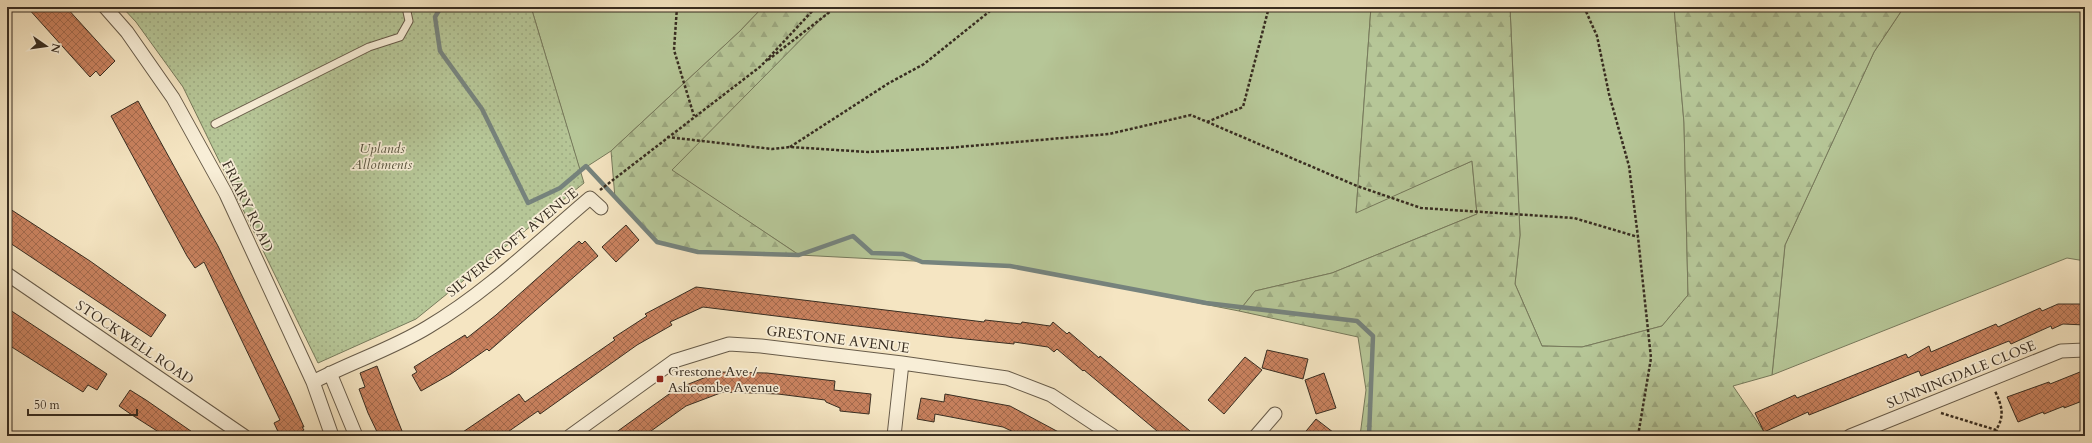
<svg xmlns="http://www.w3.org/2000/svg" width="2092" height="443" viewBox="0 0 2092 443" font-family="Cardo,serif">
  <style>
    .green { fill: #b6c697; stroke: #777a5c }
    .forest { fill: url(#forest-firs); stroke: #777a5c }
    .garden { fill: url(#garden-dots); stroke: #777a5c }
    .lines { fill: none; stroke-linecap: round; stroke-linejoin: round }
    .stream { stroke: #76837d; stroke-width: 4.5 }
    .building { fill: url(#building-cross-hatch); stroke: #382d21 }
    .service-casing { stroke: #675b49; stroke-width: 9 }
    .minor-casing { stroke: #675b49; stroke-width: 15 }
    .path { stroke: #382d21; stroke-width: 2.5; stroke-dasharray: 3 2; stroke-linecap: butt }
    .service { stroke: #f8eed7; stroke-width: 7 }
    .minor { stroke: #f8eed7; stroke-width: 13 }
    .poi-dot { fill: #8f2418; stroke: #f8eed7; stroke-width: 1.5 }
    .labels { text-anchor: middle; stroke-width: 3.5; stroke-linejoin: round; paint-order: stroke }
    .park-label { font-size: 14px; font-style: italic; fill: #58533e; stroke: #f8eed7 }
    .street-label { font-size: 14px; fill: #382d21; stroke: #f8eed7 }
    .poi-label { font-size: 14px; fill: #382d21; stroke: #f8eed7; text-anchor: start }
  </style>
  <defs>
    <pattern id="forest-firs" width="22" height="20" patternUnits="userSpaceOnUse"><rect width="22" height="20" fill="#b6c697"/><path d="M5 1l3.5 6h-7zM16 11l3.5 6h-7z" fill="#9daa82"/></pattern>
    <pattern id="garden-dots" width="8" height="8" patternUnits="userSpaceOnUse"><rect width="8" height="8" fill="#b6c697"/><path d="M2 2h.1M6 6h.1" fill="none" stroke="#9daa82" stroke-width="1.8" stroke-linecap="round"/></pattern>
    <pattern id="building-cross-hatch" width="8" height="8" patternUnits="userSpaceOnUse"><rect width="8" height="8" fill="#c8815e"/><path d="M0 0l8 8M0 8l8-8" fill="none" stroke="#a36a4d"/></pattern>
  </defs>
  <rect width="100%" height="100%" fill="#f5e5c2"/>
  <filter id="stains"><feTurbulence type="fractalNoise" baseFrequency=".005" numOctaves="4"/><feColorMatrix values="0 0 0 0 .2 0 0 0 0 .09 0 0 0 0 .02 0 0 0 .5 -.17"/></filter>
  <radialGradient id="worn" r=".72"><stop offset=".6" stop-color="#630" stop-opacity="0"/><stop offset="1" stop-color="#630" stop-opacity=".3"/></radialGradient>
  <!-- green -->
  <path class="green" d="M531,7H763L740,31L611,151L580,171Z
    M833,7H1371L1356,212L1472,161L1477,214L1332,273L1255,291L1239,311L1010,266L799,255L671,170Z
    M1510,7H1674L1684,123L1688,295L1662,326L1582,347L1542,346L1515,284L1520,235Z
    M1904,7H2085V261L2067,258L1772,375L1785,245L1874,52Z"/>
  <!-- forest -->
  <path class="forest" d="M763,7H833L672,170L799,255L698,252L657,242L615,198L611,151L740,31Z
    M1371,7H1510L1520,235L1515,284L1542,346L1582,347L1662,326L1688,295L1684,123L1674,7H1904L1874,52L1785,245L1772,375L1733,386L1767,436H1360L1366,390L1358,337L1239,311L1255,291L1332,273L1477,214L1472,161L1356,213Z"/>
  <!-- garden -->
  <path class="garden" d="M122,7H531L584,183L416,319L318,363L183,87L136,22Z"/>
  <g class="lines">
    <!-- stream -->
    <path class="stream" d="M441,7L435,17L440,51L482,109L528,203L560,188L586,166L657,242L698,252L799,255L853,236L872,253L903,254L922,262L1010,266L1206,303L1357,321L1373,336L1369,436"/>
  </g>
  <!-- building -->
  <path class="building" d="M27,7H66L115,61L100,76L96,71L90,77Z
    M138,101L218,246L290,396L304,427H302L304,430L293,436H280L274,423L280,420L204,262L195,268L187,256L111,116Z
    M7,207L90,261L166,315L151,337L7,241Z
    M626,225L639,240L616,262L602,247Z
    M579,241L582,244L585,241L598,256L489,351L487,349L451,374L421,391L412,375L417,372L414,367L465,335L467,338L496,315Z
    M696,287L984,322L985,320L1021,324L1022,322L1050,326L1053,322L1067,334L1069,332L1099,358L1100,356L1196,436H1163L1084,370L1083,371L1057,349L1054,352L1048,347L1014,342V344L946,337L703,307L670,322L672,325L637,345L540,414L538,411L502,436H457L519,394L525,402L615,340L613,338L647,316L645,314Z
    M2058,304H2085V325L2063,324L2052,329L2051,326L2011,344L2009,341L1921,376L1919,371L1809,415L1808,412L1764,432L1755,413L1795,395L1797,398L1906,354L1908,358L1929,346L1931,352L1996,324L1998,327L2040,308L2042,311Z
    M7,308L107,374L97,390L88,385L83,392L7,344Z
    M1267,350L1308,359L1303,379L1262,368Z
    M1245,357L1262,370L1224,414L1208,400Z
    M377,366L394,411L404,436H379L368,413L359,389L365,387L360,373Z
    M2085,370V400L2064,408V406L2044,414L2043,412L2018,422L2007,397L2049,382L2050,384Z
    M719,372L767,373L835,381L834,390L871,394L869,414L840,411V408L826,402L825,400L778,394L723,392L686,406L644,436H611L676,389Z
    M1324,373L1336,408L1316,414L1305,380Z
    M130,390L146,400L198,436H165L132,415L119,406Z
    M945,394L1010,406L1066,436H1022L1003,427L935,414L934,422L917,419L921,398L944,402Z
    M1316,419L1338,436H1302Z"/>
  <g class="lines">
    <!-- service casing -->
    <g class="service-casing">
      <path id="service" d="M215,124L369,47L400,37L409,21L406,7"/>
    </g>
    <!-- minor casing -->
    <g class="minor-casing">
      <path id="minor" d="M105,7L127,32L173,98L226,194L313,382L332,436
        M7,274L244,436
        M330,373L356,436
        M313,382C351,362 392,349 428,327C487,292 538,242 590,198L601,208
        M570,436L674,361L729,344L761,346L902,363L1007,378L1051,395L1113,436
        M894,436L902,363
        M1256,436L1275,414
        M1850,436L2061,351L2085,350"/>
    </g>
    <!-- path -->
    <path class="path" d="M677,7L674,50L694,116
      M1584,7L1597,36L1609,94L1629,166L1638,237L1651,358L1638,436
      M768,60L836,7
      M1207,122L1243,107L1269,7
      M667,137L772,149L790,147L868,152L947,148L1109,134L1191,115L1357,186L1421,208L1574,218L1638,237
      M790,147L889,83L924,64L995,7
      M600,190L761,66L816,7
      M1941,413L1996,430C2005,416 2002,406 1995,391
      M1996,430L2000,436"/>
    <!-- service -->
    <use href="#service" class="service"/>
    <!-- minor -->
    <use href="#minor" class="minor"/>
  </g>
  <!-- markers -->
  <rect class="poi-dot" x="656" y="375" width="8" height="8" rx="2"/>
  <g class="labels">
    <!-- park labels -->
    <g class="park-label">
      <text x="382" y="153">Uplands<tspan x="382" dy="16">Allotments</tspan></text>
    </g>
    <!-- street labels -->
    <g class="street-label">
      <text transform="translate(248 206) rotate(64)" y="5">FRIARY ROAD</text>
      <text transform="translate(512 242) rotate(-39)" y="5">SILVERCROFT AVENUE</text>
      <text transform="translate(838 339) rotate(7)" y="5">GRESTONE AVENUE</text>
      <text transform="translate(135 342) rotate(34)" y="5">STOCKWELL ROAD</text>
      <text transform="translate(1961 374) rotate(-22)" y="5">SUNNINGDALE CLOSE</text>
    </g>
    <!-- poi labels -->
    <g class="poi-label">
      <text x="668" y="376">Grestone Ave /<tspan x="668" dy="16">Ashcombe Avenue</tspan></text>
    </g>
  </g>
  <!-- margin -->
  <rect width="2092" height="443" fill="none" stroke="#f5e5c2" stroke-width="24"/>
  <rect x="8" y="8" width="2076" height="427" fill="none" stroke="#382d21" stroke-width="2"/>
  <rect x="12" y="12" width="2068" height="419" fill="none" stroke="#382d21"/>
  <!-- north arrow -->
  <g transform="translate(46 46) rotate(103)" stroke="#f8eed7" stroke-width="3" paint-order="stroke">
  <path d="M0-3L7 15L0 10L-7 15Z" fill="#382d21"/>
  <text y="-6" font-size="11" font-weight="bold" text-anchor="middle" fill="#382d21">N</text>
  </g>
  <!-- scale -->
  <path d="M28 409v6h109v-6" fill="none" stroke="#382d21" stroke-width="2"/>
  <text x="34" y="409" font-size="12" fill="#382d21" stroke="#f8eed7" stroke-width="3" paint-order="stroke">50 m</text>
  <rect width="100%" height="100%" filter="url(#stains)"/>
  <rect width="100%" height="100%" fill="url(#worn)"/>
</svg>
